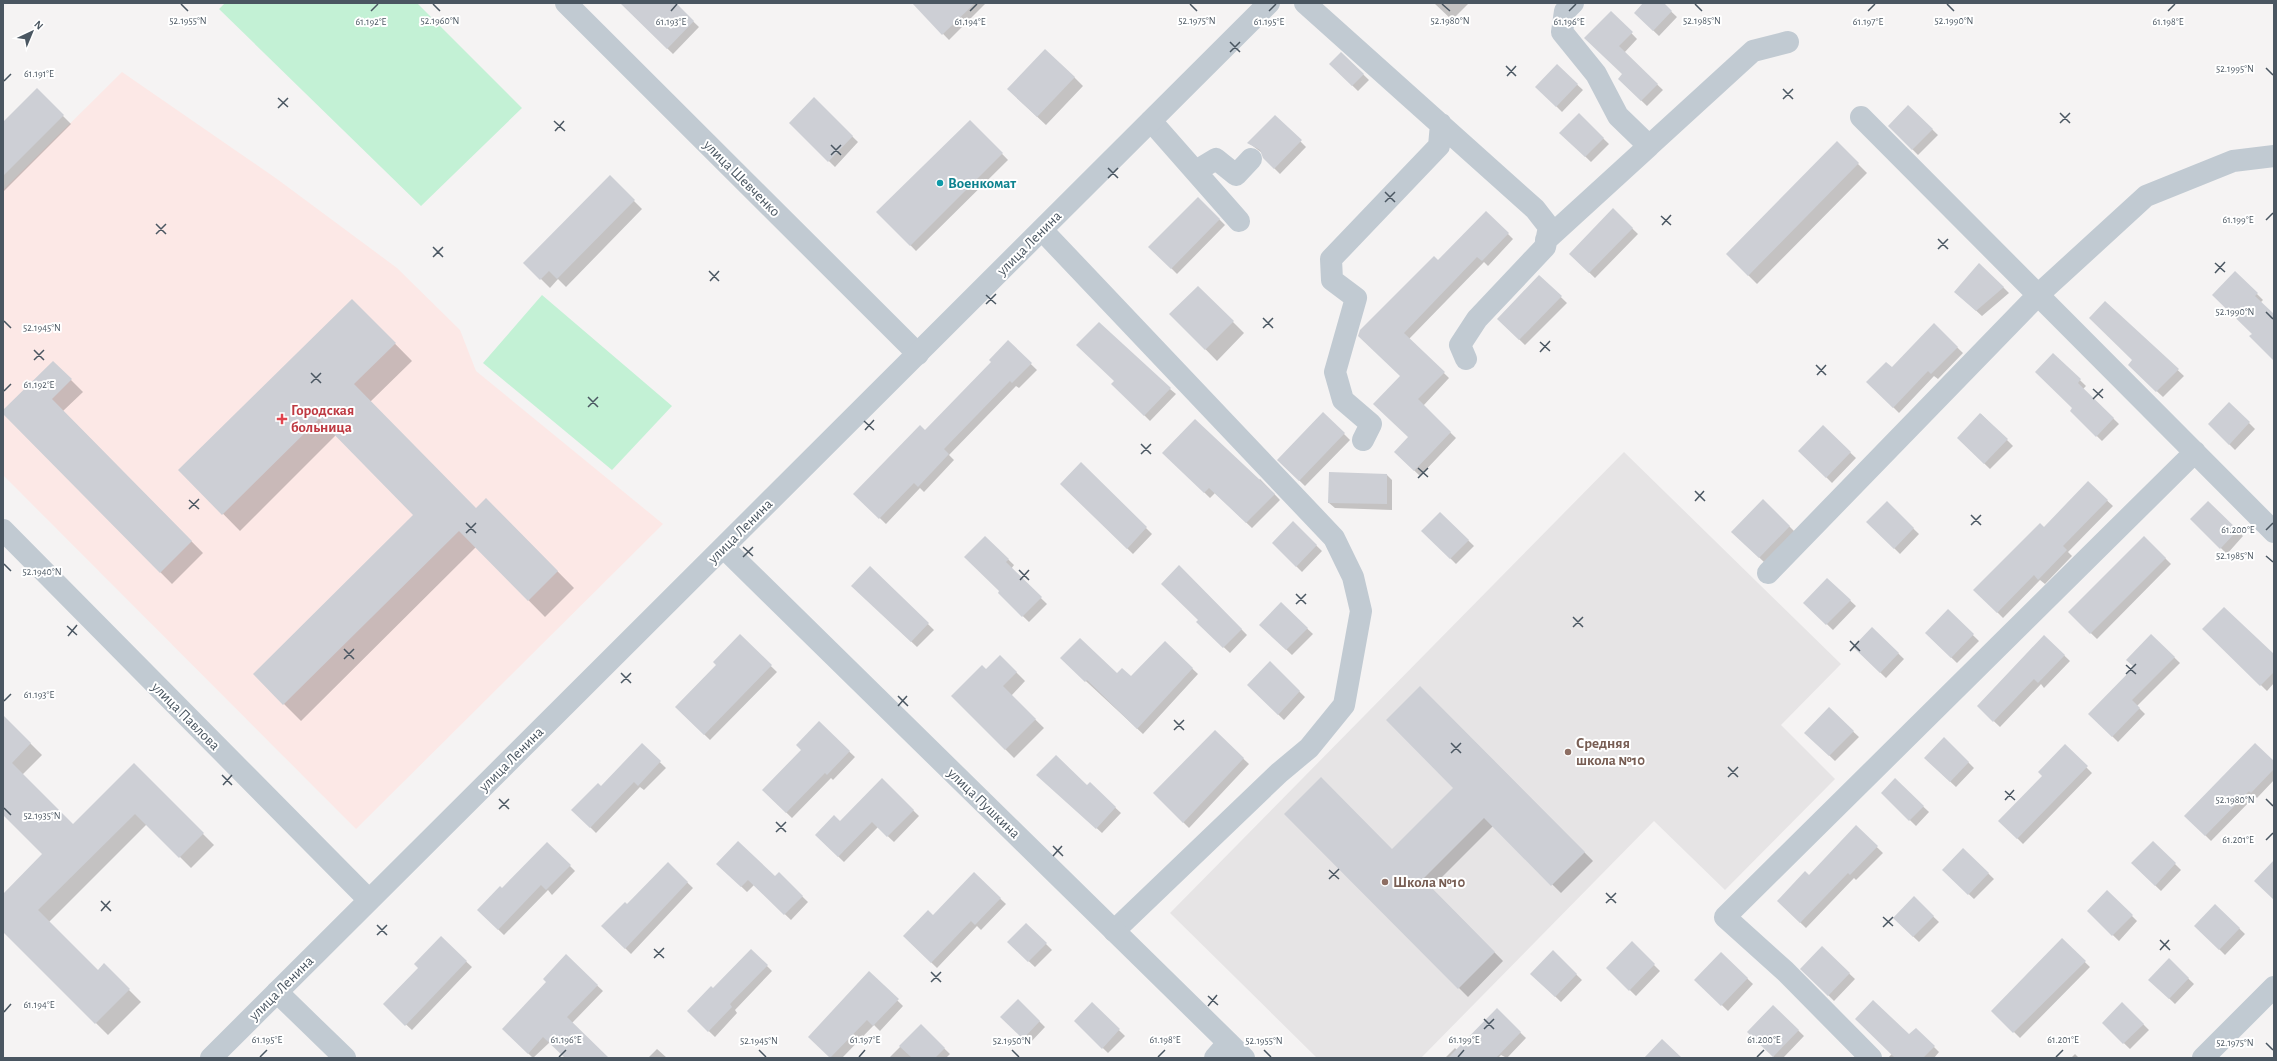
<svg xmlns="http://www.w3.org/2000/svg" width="2277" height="1061" viewBox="0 0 2277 1061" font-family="'Alegreya Sans',sans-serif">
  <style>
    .education { fill: #e6e4e5 }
    .medical { fill: #fce8e6 }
    .green { fill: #c3f1d5 }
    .shadow { fill: #0003 }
    .building { fill: #cdcfd5 }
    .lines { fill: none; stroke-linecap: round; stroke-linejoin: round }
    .minor { stroke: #c1cad2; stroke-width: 22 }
    .tertiary { stroke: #c1cad2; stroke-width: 22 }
    .ticks { fill: none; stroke: #4a5661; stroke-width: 1.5 }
    .culture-dot { fill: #0f9aa8; stroke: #fff; stroke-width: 1.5 }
    .health-dot { fill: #e0444e; stroke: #fff; stroke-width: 1.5 }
    .education-dot { fill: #8d6e63; stroke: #fff; stroke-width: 1.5 }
    .labels { text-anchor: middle; stroke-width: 4; stroke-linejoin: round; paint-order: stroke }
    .street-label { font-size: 15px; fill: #4a5661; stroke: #fff }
    .culture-label { font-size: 15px; font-weight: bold; fill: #0d838f; stroke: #fff; text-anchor: start }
    .health-label { font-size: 15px; font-weight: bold; fill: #be3a42; stroke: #fff; text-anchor: start }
    .education-label { font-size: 15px; font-weight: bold; fill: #785e54; stroke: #fff; text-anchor: start }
    .ticks-label { font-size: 10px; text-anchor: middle; fill: #4a5661; stroke: #fff; stroke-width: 4; stroke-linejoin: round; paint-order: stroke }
  </style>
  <rect width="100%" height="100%" fill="#f5f3f3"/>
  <!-- education -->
  <path class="education" d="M1624,452L1841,664L1781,725L1835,779L1725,890L1654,821L1421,1058H1317L1170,913Z"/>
  <!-- medical -->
  <path class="medical" d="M122,72L277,179L397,268L460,330L476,371L663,524L356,829L3,475V190Z"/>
  <!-- green -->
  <path class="green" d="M225,3H417L522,108L421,206L219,9Z
    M542,295L672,406L612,470L483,363Z"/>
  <!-- shadow -->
  <path class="shadow" d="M634,3H674L699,27L673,54L627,9Z
    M919,3H986L949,40L916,6Z
    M1434,3H1469L1452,20Z
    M1644,3H1662L1677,17L1659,36L1635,13Z
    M1611,12L1637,39L1624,53L1663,90L1647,106L1619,79L1623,74Z
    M1341,53L1369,80L1358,91L1330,64Z
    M1557,66L1583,90L1562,112L1537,87Z
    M1074,77L1083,86L1046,125L1017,98Z
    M37,90L71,124L3,192V124Z
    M814,99L858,142L835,167L790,123Z
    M1908,106L1938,135L1918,155L1889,126Z
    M1579,115L1609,144L1591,162L1561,133Z
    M1275,116L1306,147L1280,174L1264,158L1262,153L1249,143Z
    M970,121L1008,160L916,251L878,212Z
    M1837,143L1867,173L1757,284L1727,254Z
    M610,177L642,209L566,287L558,279L550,288L525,263Z
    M1198,198L1225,225L1177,274L1150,247Z
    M1613,210L1638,234L1595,278L1570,254Z
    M1486,212L1513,239L1488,266L1484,262L1409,339L1449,378L1423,406L1456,438L1420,476L1395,452L1409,438L1401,376L1359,335L1438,262Z
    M2235,272L2263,300L2260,303L2274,316V360L2253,334Z
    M1539,276L1567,303L1525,345L1498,319Z
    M1198,287L1244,333L1217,361L1171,314Z
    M2003,287L2009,293L1982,316L1961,297Z
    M352,300L412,361L370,402L476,509L486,499L574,588L545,617L476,547L301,721L254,674L415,515L336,435L240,531L180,470Z
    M2105,302L2184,376L2163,397L2129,365L2134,360Z
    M1934,325L1963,353L1938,379L1934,376L1899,413L1868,382L1892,368Z
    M1008,342L1037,370L1019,388L1016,386L949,455L954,460L924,492L920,488L886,524L855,494L925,432L992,362Z
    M2053,354L2086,386L2083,389L2119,424L2102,441L2071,411L2074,408Z
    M53,362L83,392L63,411L203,553L172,584L3,413Z
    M1113,384L1170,389L1176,394L1150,421Z
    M2229,403L2255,429L2235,450L2209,424Z
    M1323,413L1350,440L1305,486L1278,460Z
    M1981,414L2013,446L1990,469L1958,438Z
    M1823,427L1856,458L1832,483L1800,451Z
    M1164,453L1258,481L1260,479L1280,500L1252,528L1215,493L1210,498Z
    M1081,463L1152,534L1133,554L1061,484Z
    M1387,475L1392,480V510L1335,508L1329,503Z
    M2088,483L2113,506L2068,552L2072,556L2045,584L2040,580L2003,618L1975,590L2044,529Z
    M1763,500L1795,532L1765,563L1733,532Z
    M2208,502L2243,536L2227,554L2191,519Z
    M1887,503L1919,534L1900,554L1868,522Z
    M1440,513L1474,546L1456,564L1423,531Z
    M1293,523L1322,551L1302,572L1273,543Z
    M985,537L1014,565L1011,569L1047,604L1029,622L999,593L1001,591Z
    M2144,537L2171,564L2097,639L2069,612Z
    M1179,566L1247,635L1230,653L1197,622L1199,620Z
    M870,567L934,630L917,647L858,591Z
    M1827,579L1856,606L1833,630L1805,603Z
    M1281,604L1313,634L1292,655L1261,625Z
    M1948,611L1979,641L1957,663L1926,633Z
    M1872,628L1904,659L1886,678L1854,647Z
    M2204,629L2274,656V683L2267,691Z
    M2151,635L2180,663L2137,706L2145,714L2118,742L2090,714L2135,667Z
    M740,636L777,672L710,740L676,707L717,665Z
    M2044,636L2070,661L2044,688L2041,684L2000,727L1978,706Z
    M1165,643L1198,674L1143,734L1061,658L1131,678Z
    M1000,656L1025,681L1011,696L1044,728L1014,758L952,696L986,671Z
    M1270,663L1305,697L1284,720L1248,685Z
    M1420,687L1593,861L1561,893L1493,826L1431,888L1503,961L1468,997L1285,814L1392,850L1455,788Z
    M1829,709L1859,737L1835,761L1806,733Z
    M3,716L42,755L22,775L73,825L134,765L214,845L191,868L147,824L49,922L98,971L104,965L141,1002L108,1035L3,931V895L44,854L3,814Z
    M819,723L855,757L833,780L831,778L792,818L763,790L802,750Z
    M1215,732L1249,764L1189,828L1154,793Z
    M1944,738L1974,768L1956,787L1925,758Z
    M642,745L666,768L644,790L640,787L596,833L573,810L601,787Z
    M2065,746L2092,773L2023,844L2000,821L2043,776Z
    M2274,762V780L2257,798L2255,796L2211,841L2186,816Z
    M1038,775L1087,787L1090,784L1121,813L1102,833Z
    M882,780L919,816L894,842L878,827L844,862L816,835L840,822Z
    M1895,780L1929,812L1916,826L1882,793Z
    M1856,827L1883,853L1856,880L1854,878L1806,928L1778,901L1809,876Z
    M2153,842L2181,870L2161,891L2132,863Z
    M547,843L575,871L552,895L548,890L504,935L478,910L502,890Z
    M1963,849L1994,879L1974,899L1943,870Z
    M668,864L693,888L631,954L603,926L627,906Z
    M718,864L775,878L779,874L808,902L791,920L754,885L747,892Z
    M974,874L1006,904L981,930L977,926L937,968L904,936L933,916Z
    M2107,891L2137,921L2119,941L2088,911Z
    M1914,898L1939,922L1919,942L1894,918Z
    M2215,905L2245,934L2225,955L2196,926Z
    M1026,924L1052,950L1035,967L1008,942Z
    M441,938L472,967L412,1030L384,1004L419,968Z
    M2062,940L2090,967L2020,1038L1993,1011Z
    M1632,943L1660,971L1636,996L1607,968Z
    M1822,948L1855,979L1834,1001L1802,969Z
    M751,950L772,971L735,1010L737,1013L715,1037L688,1011L713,989Z
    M1553,952L1582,980L1561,1002L1532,974Z
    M1721,953L1753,984L1728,1011L1696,980Z
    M566,956L603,991L572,1023L607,1058H566L550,1042L533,1058L503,1029L548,982Z
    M2169,960L2194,984L2175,1004L2150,980Z
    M869,973L903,1006L880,1031L874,1025L842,1058H832L810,1036Z
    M1018,1000L1045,1027L1029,1044L1002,1017Z
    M2122,1003L2149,1030L2130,1049L2103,1023Z
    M1092,1004L1125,1036L1108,1053L1075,1021Z
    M1773,1006L1804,1036L1783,1058H1775L1748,1032Z
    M1497,1010L1526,1038L1507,1058L1501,1055L1498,1058H1445L1455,1048L1457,1050Z
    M921,1026L950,1054L946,1058H889Z
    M1916,1029L1939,1052L1934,1058H1888Z
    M657,1049L667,1058H648Z
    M2075,1054L2079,1058H2071Z"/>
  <!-- building -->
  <path class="building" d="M620,3H676L694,21L667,49Z
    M912,3H975L942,35Z
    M1643,3H1664L1672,11L1653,31L1634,13Z
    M1611,11L1633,32L1619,46L1658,84L1641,101L1618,79L1622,74L1584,38Z
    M1045,49L1075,77L1037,117L1007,89Z
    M1341,52L1364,74L1352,86L1329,64Z
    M1557,64L1578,84L1556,107L1535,87Z
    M37,88L64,115L3,176V122Z
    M814,97L853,136L828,162L789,123Z
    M1908,105L1933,129L1912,150L1888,126Z
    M1579,113L1604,138L1585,157L1559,133Z
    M1275,115L1302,140L1274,169L1263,158L1260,150L1247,143Z
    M970,120L1003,153L910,246L876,212Z
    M1837,141L1859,163L1748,276L1726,254Z
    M610,175L635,200L557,279L549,271L540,280L523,263Z
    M1198,197L1220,219L1171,269L1148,247Z
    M1613,208L1633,228L1589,273L1569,254Z
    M1486,211L1509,233L1482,261L1477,257L1404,333L1445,372L1418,399L1451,432L1414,471L1394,452L1408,437L1373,404L1400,376L1358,336L1360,330L1434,256L1438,260Z
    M1979,263L2004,287L1976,311L1954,292Z
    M2235,271L2258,293L2255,296L2274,314V361L2249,336L2252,334L2212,295Z
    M1539,275L1562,296L1519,340L1497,319Z
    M1198,286L1234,321L1205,350L1169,314Z
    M352,299L396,343L354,384L476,508L486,498L558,571L528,601L459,531L283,705L253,674L413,515L319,419L222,515L178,470Z
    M2105,301L2179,369L2156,392L2128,365L2132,360L2089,318Z
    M1099,322L1171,388L1144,416L1111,384L1114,381L1076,345Z
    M1934,323L1958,347L1931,374L1928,371L1893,408L1866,382L1886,362L1892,367Z
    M1008,340L1032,363L1012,383L1010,381L944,449L949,454L918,487L914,483L879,519L853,494L920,425L925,430L991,362L989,360Z
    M2053,353L2081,379L2078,383L2114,418L2096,437L2070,411L2072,408L2035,372Z
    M53,361L72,379L52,399L192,541L160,573L3,414V410Z
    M2229,402L2250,422L2229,445L2208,424Z
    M1323,412L1345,433L1299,481L1277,460Z
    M1980,413L2008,439L1984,464L1957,438Z
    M1195,419L1275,494L1246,523L1209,488L1204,493L1162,453Z
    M1823,425L1851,452L1826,478L1798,451Z
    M1081,462L1147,527L1127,549L1060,484Z
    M1329,472L1387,474V504L1328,503Z
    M2088,481L2108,500L2063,546L2067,550L2038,580L2034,575L1997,613L1973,590L2040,523L2044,527Z
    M1763,499L1790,526L1759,558L1731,532Z
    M1887,501L1914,528L1894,549L1866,522Z
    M2208,501L2238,530L2220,549L2190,519Z
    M1440,512L1469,540L1450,559L1421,531Z
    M1293,521L1317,545L1296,567L1272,543Z
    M985,536L1009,559L1006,562L1042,597L1022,617L998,593L999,591L964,557Z
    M2144,536L2166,558L2090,634L2068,612Z
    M1179,565L1242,629L1223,648L1196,622L1198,620L1161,584Z
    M870,566L929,623L911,642L851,586Z
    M1827,578L1851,600L1826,625L1803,603Z
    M1281,602L1308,628L1286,650L1259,625Z
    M2224,607L2274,654V672L2260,686L2202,629Z
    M1948,609L1974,634L1951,658L1925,633Z
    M1872,627L1899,653L1880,673L1853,647Z
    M740,634L772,665L704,735L675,707L716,665L713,662Z
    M2151,634L2175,657L2132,700L2140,708L2112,737L2088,714L2134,667L2126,660Z
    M2044,635L2065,655L2038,683L2034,679L1993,722L1977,706Z
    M1080,638L1117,673L1122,668L1131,676L1165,641L1193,668L1137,729L1087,680L1085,682L1060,658Z
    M1000,655L1017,672L1003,686L1036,719L1005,750L951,696L982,665L986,669Z
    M1270,661L1300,691L1278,715L1247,685Z
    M1420,686L1585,852L1551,886L1484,818L1423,879L1495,952L1458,989L1284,814L1321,777L1392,849L1453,788L1386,720Z
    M1829,707L1854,731L1829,756L1804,733Z
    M3,715L31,743L12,763L73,824L134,763L204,833L179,858L135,814L38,910L98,970L104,963L130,989L95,1024L3,932V894L42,854L3,815Z
    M819,721L850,751L827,775L825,773L786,813L762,790L801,750L796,745Z
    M1215,730L1244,758L1183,823L1153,793Z
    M1944,737L1969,762L1950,782L1924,758Z
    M642,743L661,761L638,786L634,782L590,828L571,810L598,783L601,786Z
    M2255,743L2274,761V769L2251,793L2249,791L2205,836L2184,816Z
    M2065,744L2088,766L2017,839L1998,821L2042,776L2038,772Z
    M1056,755L1087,785L1090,782L1116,807L1096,829L1036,775Z
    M882,778L914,810L887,837L872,822L838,857L815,835L834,815L840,821Z
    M1895,778L1924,806L1909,821L1881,793Z
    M1856,825L1878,846L1850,875L1848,873L1800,923L1777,901L1805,871L1809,875Z
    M738,841L775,876L779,872L803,896L784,915L748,880L741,887L716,864Z
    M2153,841L2176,863L2155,886L2131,863Z
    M547,842L571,865L546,890L541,885L498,930L477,910L500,886L502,888Z
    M1963,848L1989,873L1968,895L1942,870Z
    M2274,860V900L2254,881Z
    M668,862L688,882L625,949L601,926L625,902L627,904Z
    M974,872L1001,898L975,925L971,921L931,963L903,936L928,910L933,915Z
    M2107,890L2133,915L2112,936L2087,911Z
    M1914,896L1934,916L1913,937L1893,918Z
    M2215,904L2240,928L2219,950L2194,926Z
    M1026,923L1047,943L1028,962L1007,942Z
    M441,936L467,961L405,1026L383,1004L418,968L414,964Z
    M2062,938L2086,961L2013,1033L1991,1011Z
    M1632,941L1655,964L1629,991L1606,968Z
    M1822,946L1850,973L1828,996L1800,969Z
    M751,949L768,965L730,1004L732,1007L708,1032L687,1011L711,986L713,988Z
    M1553,950L1577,974L1555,997L1530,974Z
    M1721,952L1748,978L1721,1006L1694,980Z
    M566,954L598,985L567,1017L609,1058H565L543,1037L528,1054L502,1029L546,982L543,979Z
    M2169,958L2189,978L2169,999L2148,980Z
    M869,971L899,999L873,1026L867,1020L830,1058L808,1037Z
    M1018,999L1040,1021L1023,1039L1000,1017Z
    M1873,1000L1909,1034L1916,1028L1935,1046L1923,1058H1895L1855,1019Z
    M1092,1002L1120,1029L1102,1049L1074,1021Z
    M2122,1002L2144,1024L2123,1044L2102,1023Z
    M1773,1005L1799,1030L1773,1057L1747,1032Z
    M1497,1008L1521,1032L1496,1058H1448Z
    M921,1024L945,1048L935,1058H912L899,1046Z
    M1662,1039L1682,1058H1644Z"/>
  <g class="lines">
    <!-- minor -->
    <path class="minor" d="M566,3L918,354
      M1305,3L1535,209L1549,227L1545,247L1477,319L1460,345L1466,359
      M1861,117L2274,532
      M1151,121L1239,221
      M1649,146L1753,51L1788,42
      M1196,171L1216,159L1236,175L1251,159
      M1042,230L1334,538L1353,577L1361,611L1344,705L1309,748L1279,773L1114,931
      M1546,240L1649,146L1618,116L1596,74L1562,32L1565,11L1573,3
      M1363,440L1371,424L1343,400L1335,372L1356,298L1332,280L1331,259L1439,146L1441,124
      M3,530L369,900
      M1768,573L2039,294L2146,196L2233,161L2274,156
      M277,992L345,1058
      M1215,1058L1228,1043
      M1871,1058L1785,971L1725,917L2195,452"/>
    <!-- tertiary -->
    <path class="tertiary" d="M724,548L1244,1058
      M211,1058L1269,3
      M2203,1058L2274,987"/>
  </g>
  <!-- ticks -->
  <path class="ticks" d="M181,4L188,11M433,4L440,11M1190,4L1197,11M1442,4L1450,11M1695,4L1702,11M1947,4L1954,11M371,11L378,4M671,11L677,4M970,11L977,4M1269,11L1276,4M1569,11L1576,4M1868,11L1875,4M2168,11L2175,4M1230,42L1240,52M1230,52L1240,42M1506,66L1516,76M2266,68L2273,75M1507,76L1516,66M4,81L11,74M1783,89L1793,99M278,98L288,107M1783,99L1793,89M278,108L288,98M2060,113L2070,123M554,121L565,131M2060,123L2070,113M555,131L564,121M831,145L841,155M831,155L841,145M1108,168L1118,178M1108,178L1118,168M1385,192L1395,202M1385,202L1395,192M1661,216L1671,225M2266,220L2273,213M156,224L166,234M1662,225L1671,215M156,234L166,224M1938,239L1948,249M433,247L443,257M1938,249L1948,239M433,257L443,247M2215,263L2225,272M709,271L719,281M2215,273L2225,262M710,281L719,271M986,295L996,304M986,304L996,294M2266,312L2273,319M1263,318L1273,328M4,321L11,328M1263,328L1273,318M1540,342L1550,351M34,350L44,360M1540,352L1550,341M34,360L44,350M1816,365L1826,375M311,373L321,383M1817,375L1826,365M311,383L321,373M2093,389L2103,398M4,391L11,384M588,397L598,407M2093,399L2103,389M588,407L598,397M864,421L874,430M865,430L874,420M1141,444L1151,454M1141,454L1151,444M1418,468L1428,477M1418,478L1428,468M1695,491L1705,501M189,500L199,509M1695,501L1704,491M189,509L199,499M1971,515L1981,525M466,523L476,533M1971,525L1981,515M2266,530L2273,523M466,533L476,523M743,547L753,556M2266,556L2273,562M743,557L753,547M4,564L11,571M1019,570L1029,580M1020,580L1029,570M1296,594L1306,604M1296,604L1306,594M1573,617L1583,627M67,626L77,635M1573,627L1583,617M68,636L77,625M1850,641L1860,651M344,649L354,659M1850,651L1859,641M344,659L354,649M2126,665L2136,674M621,673L631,683M2126,674L2136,664M621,683L631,673M898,696L908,706M4,701L11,694M898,706L907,696M1174,720L1184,730M1174,730L1184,720M1451,743L1461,753M1451,753L1461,743M1728,767L1738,777M222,775L232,785M1728,777L1738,767M223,785L232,775M2005,791L2015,800M499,799L509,809M2266,799L2273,806M2005,800L2014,790M4,808L11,815M499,809L509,799M776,822L786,832M776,832L786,822M2266,840L2273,833M1053,846L1063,856M1053,856L1062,846M1329,870L1339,879M1329,879L1339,869M1606,893L1616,903M101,901L111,911M1606,903L1616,893M101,911L110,901M1883,917L1893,926M377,925L387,935M1883,927L1893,917M377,935L387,925M2160,940L2170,950M654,949L664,958M2160,950L2169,940M654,958L664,948M931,972L941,982M931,982L941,972M1208,996L1218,1005M1208,1006L1217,995M4,1012L11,1004M1484,1019L1494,1029M1484,1029L1494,1019M2266,1043L2273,1050M759,1050L766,1057M1012,1050L1019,1057M1264,1050L1271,1057M260,1057L267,1050M559,1057L566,1050M859,1057L865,1050M1158,1057L1165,1050M1458,1057L1464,1050M1757,1057L1764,1050M2056,1057L2063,1050"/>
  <!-- markers -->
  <circle class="culture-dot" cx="940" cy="183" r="4"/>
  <path class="health-dot" d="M280 413h4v4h4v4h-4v4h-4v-4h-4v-4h4z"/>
  <g class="education-dot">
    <circle cx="1568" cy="752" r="4"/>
    <circle cx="1385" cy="882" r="4"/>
  </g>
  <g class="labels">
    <!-- street labels -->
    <g class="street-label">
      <text transform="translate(742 178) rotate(45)" y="5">улица Шевченко</text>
      <text transform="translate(1029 243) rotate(-45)" y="5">улица Ленина</text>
      <text transform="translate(740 531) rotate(-45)" y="5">улица Ленина</text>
      <text transform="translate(186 716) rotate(45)" y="5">улица Павлова</text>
      <text transform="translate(511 759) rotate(-45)" y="5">улица Ленина</text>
      <text transform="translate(984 803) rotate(44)" y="5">улица Пушкина</text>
      <text transform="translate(281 988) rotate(-45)" y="5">улица Ленина</text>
    </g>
    <!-- culture labels -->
    <g class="culture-label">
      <text x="948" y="188">Военкомат</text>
    </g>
    <!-- health labels -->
    <g class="health-label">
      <text x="291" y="415">Городская<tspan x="291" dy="17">больница</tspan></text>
    </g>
    <!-- education labels -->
    <g class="education-label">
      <text x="1576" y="748">Средняя<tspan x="1576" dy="17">школа №10</tspan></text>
      <text x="1393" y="887">Школа №10</text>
    </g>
  </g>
  <g class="ticks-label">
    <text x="1450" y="24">52.1980°N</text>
    <text x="188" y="24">52.1955°N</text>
    <text x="440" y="24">52.1960°N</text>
    <text x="1197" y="24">52.1975°N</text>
    <text x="1702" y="24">52.1985°N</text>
    <text x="1954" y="24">52.1990°N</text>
    <text x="371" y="25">61.192°E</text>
    <text x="671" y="25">61.193°E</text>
    <text x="970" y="25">61.194°E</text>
    <text x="1269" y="25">61.195°E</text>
    <text x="1569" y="25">61.196°E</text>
    <text x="1868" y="25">61.197°E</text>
    <text x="2168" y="25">61.198°E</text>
    <text x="2235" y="72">52.1995°N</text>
    <text x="39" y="77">61.191°E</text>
    <text x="2238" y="223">61.199°E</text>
    <text x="2235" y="315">52.1990°N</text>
    <text x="42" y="331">52.1945°N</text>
    <text x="39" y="388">61.192°E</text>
    <text x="2238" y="533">61.200°E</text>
    <text x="2235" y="559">52.1985°N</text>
    <text x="42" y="575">52.1940°N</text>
    <text x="39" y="698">61.193°E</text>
    <text x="2235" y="803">52.1980°N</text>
    <text x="42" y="819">52.1935°N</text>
    <text x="2238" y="843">61.201°E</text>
    <text x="39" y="1008">61.194°E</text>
    <text x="267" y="1043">61.195°E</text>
    <text x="566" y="1043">61.196°E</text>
    <text x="865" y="1043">61.197°E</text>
    <text x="1165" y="1043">61.198°E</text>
    <text x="1464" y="1043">61.199°E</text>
    <text x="1764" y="1043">61.200°E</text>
    <text x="2063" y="1043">61.201°E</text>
    <text x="759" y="1044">52.1945°N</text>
    <text x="1012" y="1044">52.1950°N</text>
    <text x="1264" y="1044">52.1955°N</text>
    <text x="2235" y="1046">52.1975°N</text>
  </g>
  <!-- border -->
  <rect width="2277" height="1061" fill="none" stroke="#4a5661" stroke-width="8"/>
  <!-- north arrow -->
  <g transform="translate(32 32) rotate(44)" stroke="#ffffff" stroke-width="3" paint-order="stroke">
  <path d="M0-3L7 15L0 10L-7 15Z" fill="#4a5661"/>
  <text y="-6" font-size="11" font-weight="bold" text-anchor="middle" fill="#4a5661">N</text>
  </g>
</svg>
